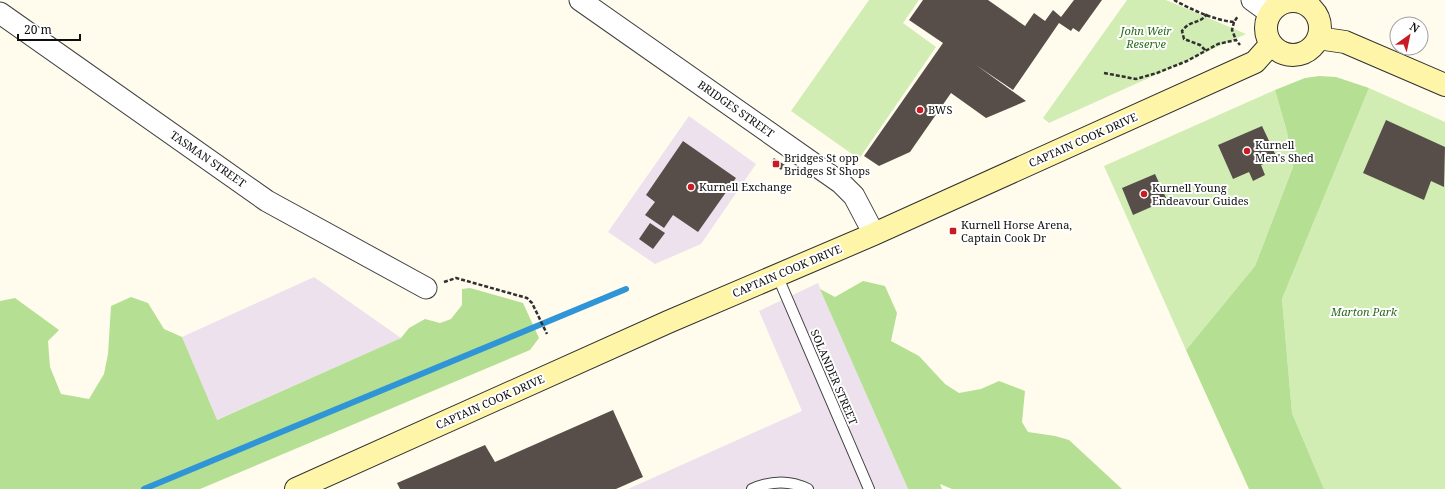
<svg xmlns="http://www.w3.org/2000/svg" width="1445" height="489" viewBox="0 0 1445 489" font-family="'Noto Serif',serif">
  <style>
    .industrial { fill: #ece1ed }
    .green { fill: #d2edb4 }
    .forest { fill: #b5df92 }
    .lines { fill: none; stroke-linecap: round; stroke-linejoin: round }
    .stream { stroke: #3095d7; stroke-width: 6 }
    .building { fill: #574e49 }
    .lane-casing { stroke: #414141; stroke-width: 12 }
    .street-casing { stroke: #414141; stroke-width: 23 }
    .secondary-casing { stroke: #303030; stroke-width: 24 }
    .path { stroke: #303030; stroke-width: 2.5; stroke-dasharray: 4 2; stroke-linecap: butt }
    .lane { stroke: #fff; stroke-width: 10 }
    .street { stroke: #fff; stroke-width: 21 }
    .secondary { stroke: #fff5a9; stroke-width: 22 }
    .poi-dot { fill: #c81b23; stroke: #fff; stroke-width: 1.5 }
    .labels { text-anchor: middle; stroke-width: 4; stroke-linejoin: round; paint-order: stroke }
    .park-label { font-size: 11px; font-style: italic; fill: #2a6a19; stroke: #fff }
    .street-label { font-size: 11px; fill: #0e0e0e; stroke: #fff }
    .poi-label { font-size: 11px; fill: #0e0e0e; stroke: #fff; text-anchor: start }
  </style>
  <rect width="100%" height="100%" fill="#fffcee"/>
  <!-- industrial -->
  <path class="industrial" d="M689,116L756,164L701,244L655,264L608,232Z
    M314,277L401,338L216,420L182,337Z
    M818,283L908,489H628L802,411L759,311Z"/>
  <!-- green -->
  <path class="green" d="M869,0H919L903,23L936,47L859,159L791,111Z
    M1127,0H1166L1246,34L1049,123L1043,118Z
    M1369,88L1445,122V489H1324L1292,413L1282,299Z
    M1275,90L1287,132L1293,167L1255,266L1186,350L1104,166Z"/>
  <!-- forest -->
  <path class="forest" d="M1319,76L1336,77L1369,88L1282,299L1292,413L1324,489H1249L1186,350L1255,266L1293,167L1287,132L1275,90L1305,78Z
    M863,281L885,286L897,313L891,341L919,356L945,384L959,393L981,389L999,381L1025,391L1022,422L1028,432L1055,436L1069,440L1122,489H952L940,484L942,489H908L820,289L835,297Z
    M470,288L523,303L539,338L530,350L200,489H0V301L15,298L59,330L48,341L50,367L61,394L89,399L104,374L108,354L111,306L131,297L148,303L164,329L182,337L217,420L401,338L409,328L425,319L440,323L451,319L462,305V289Z"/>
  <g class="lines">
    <!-- stream -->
    <path class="stream" d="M144,489L626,289"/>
  </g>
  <!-- building -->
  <path class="building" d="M923,0H988L1025,26L1034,13L1045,21L1053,10L1061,17L1074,0H1102L1079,32L1073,28L1071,31L1059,23L1013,90L976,65L1026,101L986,118L951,93L910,152L879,166L864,156L943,43L909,20Z
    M1386,120L1445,147L1444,187L1431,181L1424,200L1363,173Z
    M1262,126L1277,158L1261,165L1265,175L1253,181L1249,172L1233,179L1218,145Z
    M683,141L736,178L698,232L673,215L664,228L645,215L655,202L646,195Z
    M774,158L785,165L781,170L771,162Z
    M1155,174L1167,200L1133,215L1122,188Z
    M650,223L665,233L653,249L639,239Z
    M613,410L643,477L616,489H400L397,483L485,445L495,462Z"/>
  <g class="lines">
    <!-- lane casing -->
    <g class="lane-casing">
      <path id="lane" d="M777,275L869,489
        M752,489C770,481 790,480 808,489"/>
    </g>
    <!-- street casing -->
    <g class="street-casing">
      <path id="street" d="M580,0L841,183L854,196L874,234
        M1252,0L1270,13
        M0,13L267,201L426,288"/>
    </g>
    <!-- secondary casing -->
    <g class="secondary-casing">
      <path id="secondary" d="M1266 28a27 27 0 1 1 54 0a27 27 0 1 1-54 0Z
        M1318,38L1345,42L1445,85
        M296,489L668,322L874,234L1255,62L1271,44"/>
    </g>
    <!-- path -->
    <path class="path" d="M1174,0C1192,10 1214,20 1234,22L1238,16
      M1234,22L1232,30L1236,40
      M1205,50L1200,45L1184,39L1182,31C1191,19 1199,25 1207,14
      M1104,73L1136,79L1157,73L1187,61L1218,44L1236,40L1240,45
      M444,282L456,278L527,298L532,303L547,334"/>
    <!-- lane -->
    <use href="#lane" class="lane"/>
    <!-- street -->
    <use href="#street" class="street"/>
    <!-- secondary -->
    <use href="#secondary" class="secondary"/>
  </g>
  <!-- markers -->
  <g class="poi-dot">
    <circle cx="920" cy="110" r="4"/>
    <circle cx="1247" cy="151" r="4"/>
    <rect x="772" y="160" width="8" height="8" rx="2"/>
    <circle cx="691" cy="187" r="4"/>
    <circle cx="1144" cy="194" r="4"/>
    <rect x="949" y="227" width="8" height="8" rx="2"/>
  </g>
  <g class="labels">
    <!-- park labels -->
    <g class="park-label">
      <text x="1146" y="35">John Weir<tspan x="1146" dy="13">Reserve</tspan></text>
      <text x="1364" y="316">Marton Park</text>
    </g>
    <!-- street labels -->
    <g class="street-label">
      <text transform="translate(736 109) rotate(35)" y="4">BRIDGES STREET</text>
      <text transform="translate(1083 140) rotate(-24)" y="4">CAPTAIN COOK DRIVE</text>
      <text transform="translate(208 159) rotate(35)" y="4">TASMAN STREET</text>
      <text transform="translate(787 271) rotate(-23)" y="4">CAPTAIN COOK DRIVE</text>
      <text transform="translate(834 377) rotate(67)" y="4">SOLANDER STREET</text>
      <text transform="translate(490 402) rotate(-24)" y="4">CAPTAIN COOK DRIVE</text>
    </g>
    <!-- poi labels -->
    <g class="poi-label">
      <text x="928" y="114">BWS</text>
      <text x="1255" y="149">Kurnell<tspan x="1255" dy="13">Men's Shed</tspan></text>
      <text x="784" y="162">Bridges St opp<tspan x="784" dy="13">Bridges St Shops</tspan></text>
      <text x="699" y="191">Kurnell Exchange</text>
      <text x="1152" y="192">Kurnell Young<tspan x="1152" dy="13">Endeavour Guides</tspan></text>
      <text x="961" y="229">Kurnell Horse Arena,<tspan x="961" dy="13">Captain Cook Dr</tspan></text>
    </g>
  </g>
  <!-- north arrow -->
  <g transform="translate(1409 36) rotate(33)"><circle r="19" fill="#ffffff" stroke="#9f9f9f"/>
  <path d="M0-3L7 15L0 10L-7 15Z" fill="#c81b23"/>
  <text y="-6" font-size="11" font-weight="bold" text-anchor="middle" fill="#0e0e0e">N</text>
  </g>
  <!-- scale -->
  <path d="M18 34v6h62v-6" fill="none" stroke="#0e0e0e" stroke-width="2"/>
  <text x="24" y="34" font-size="12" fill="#0e0e0e" stroke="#ffffff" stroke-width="3" paint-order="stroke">20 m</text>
</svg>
